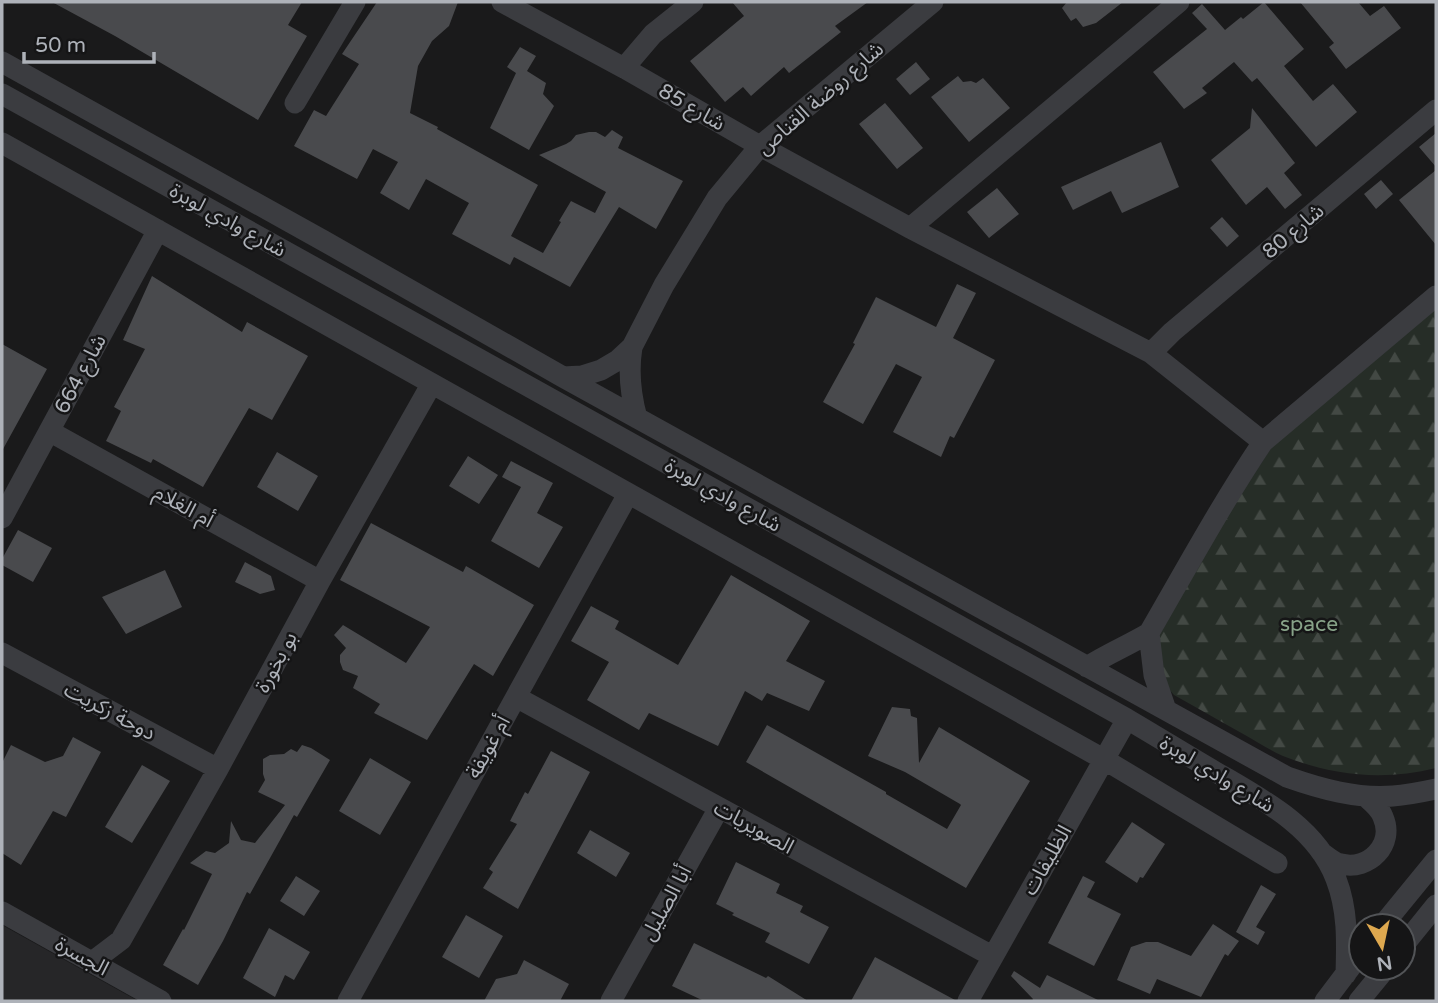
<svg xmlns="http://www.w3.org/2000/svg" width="1438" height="1003" viewBox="0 0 1438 1003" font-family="'Varela Round','Noto Sans Arabic',sans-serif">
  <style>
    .built { fill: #262628 }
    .forest { fill: url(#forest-firs) }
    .building { fill: #494a4d }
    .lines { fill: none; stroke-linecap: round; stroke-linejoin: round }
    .minor { stroke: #3b3c40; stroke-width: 21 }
    .labels { text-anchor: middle; stroke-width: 5; stroke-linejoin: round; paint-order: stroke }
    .street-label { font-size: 21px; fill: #aeb2b9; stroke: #151516 }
    .park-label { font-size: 21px; fill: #87a288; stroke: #151516 }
  </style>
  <defs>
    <pattern id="forest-firs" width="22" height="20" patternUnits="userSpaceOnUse" patternTransform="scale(1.75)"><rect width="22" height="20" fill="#262d27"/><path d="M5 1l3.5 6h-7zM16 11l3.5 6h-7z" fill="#434944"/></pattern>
  </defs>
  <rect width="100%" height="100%" fill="#1a1a1b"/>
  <!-- built -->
  <path class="built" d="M2,925L138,1001H2Z"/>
  <!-- forest -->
  <path class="forest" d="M1436,308V768C1383,781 1334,776 1283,756C1270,750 1257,742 1245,735C1221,722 1198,708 1174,695L1164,683L1156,648L1161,628L1224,519L1278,438Z"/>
  <!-- building -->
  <path class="building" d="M52,2H302L288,25L307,36L258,120L115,36Z
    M377,2H458L449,26L432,41L418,66L410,113L438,127L437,129L538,185L511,236L543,253L561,222L559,221L571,201L595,213L606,192L539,155L566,144L571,141L576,135L589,132H596L605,137L612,130L623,137L618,148L683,181L656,229L619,207L570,287L514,257L510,265L452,234L469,203L426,179L409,210L380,193L398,162L373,149L357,179L294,146L314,110L326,116L359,64L342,54Z
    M732,2H868L835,26L841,32L789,73L784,67L751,96L743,87L725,102L690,61L744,16Z
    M1067,2H1123L1096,23L1083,27L1076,18L1071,21L1062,8Z
    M1264,2L1304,49L1284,66L1313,101L1333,84L1357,112L1316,147L1257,78L1252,82L1234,62L1202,88L1207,93L1184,109L1153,72L1207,29L1192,13L1202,4L1225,30L1241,17L1243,19Z
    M1300,2H1358L1370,16L1384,6L1401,28L1346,69L1329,47L1334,43Z
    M520,47L536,56L527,71L546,83L543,94L554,106L529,150L490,128L516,73L507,67Z
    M916,62L930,79L910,95L896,79Z
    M958,76L963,82L971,81L976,83L983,78L1010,108L969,142L931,97Z
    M885,103L923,148L897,169L859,124Z
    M1252,108L1295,163L1284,173L1302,195L1285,209L1267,187L1246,205L1211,160L1250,128Z
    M1436,133V167L1419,147Z
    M1161,142L1179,187L1122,213L1111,191L1073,210L1061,187Z
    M1436,170V245L1399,200Z
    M1381,180L1393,194L1376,209L1364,194Z
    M997,188L1019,214L989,238L967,212Z
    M1222,217L1239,236L1227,247L1210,228Z
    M152,276L242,332L247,322L308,356L272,420L249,408L203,487L153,459L151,463L106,441L121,411L114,407L145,349L123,340Z
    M957,284L976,293L953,338L995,360L954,438L950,436L941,457L893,432L922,377L896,364L863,424L823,402L855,344L853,343L876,297L936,327Z
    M2,344L47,369L2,451Z
    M277,452L318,476L298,511L257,487Z
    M468,456L498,475L479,504L449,486Z
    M511,461L553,483L537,513L563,527L539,568L491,541L521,487L502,477Z
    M371,523L463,572L466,566L534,605L493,676L474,664L427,740L374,713L380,704L353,688L358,676L343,670L340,662V655L346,648L334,635L343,625L406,663L430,627L340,580Z
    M18,530L52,548L33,582L2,565V559Z
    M245,562L271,576L275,590L260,594L235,582Z
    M165,570L182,607L126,634L102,597Z
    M731,575L810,621L786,661L825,681L809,711L767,693L762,701L745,691L718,746L649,713L639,730L587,700L609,662L571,641L591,606L619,621L615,629L678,665Z
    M892,707L910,709L911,716L917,718L919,763L939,727L1030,781L966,888L746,762L767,725L886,792V794L947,829L961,805L960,804L905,772L868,756Z
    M73,737L101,752L66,817L53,811L21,865L2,853V763L11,745L45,762L63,756Z
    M302,745L311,748L330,760L297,817L294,815L250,894L247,892L223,941L198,985L163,965L183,929L184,930L212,874L190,863L206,851L215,853L229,843L231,821L241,840L255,843L285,805L258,792L265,780L263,774V759L270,755L284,754L291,749L297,752Z
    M551,751L590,772L518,909L483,888L493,872L489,869L517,824L510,821L525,792L528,794Z
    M370,758L411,782L380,835L339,811Z
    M142,765L170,781L132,843L105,827Z
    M1132,822L1165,844L1143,878L1140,877L1137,883L1105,862Z
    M590,830L630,853L616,877L577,853Z
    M736,862L780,884L776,893L803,906L800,912L829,927L809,964L765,942L770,933L732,915L734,913L716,904Z
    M296,876L320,891L304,916L280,901Z
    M1083,876L1095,882L1087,897L1121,914L1094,966L1048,943Z
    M1261,885L1276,894L1256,927L1265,932L1258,945L1236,932Z
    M466,915L503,936L479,978L442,957Z
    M1213,924L1239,941L1228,956L1225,954L1201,997L1157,979L1150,994L1117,980L1131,947L1146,942H1158L1191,956Z
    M269,928L310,952L294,980L285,975L275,997L243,978Z
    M694,943L766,978L768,976L808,1001H704L672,986Z
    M875,957L955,1000V1001H851Z
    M524,960L569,984L560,1001H484L496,979L517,974Z
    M1014,971L1040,988L1047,975L1100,1001H1032L1033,999L1011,976Z"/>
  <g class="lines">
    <!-- minor -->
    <path class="minor" d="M502,2L624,68L760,146L910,228L1151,353L1263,442
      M2,62L324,241L563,377L1287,777C1321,789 1357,799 1393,796C1408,795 1422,792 1436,789
      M624,68L653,34L693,2
      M2,94L1127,719C1156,736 1185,754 1214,771C1260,798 1316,826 1336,879C1348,910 1347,941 1346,974
      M295,103L355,2
      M2,143L1105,760L1277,863
      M910,228L1179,2
      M632,347C628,372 630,393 637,418
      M1151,353L1172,332L1436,110
      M563,377L582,376L601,370L618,360L632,347L664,285L717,198L760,146L933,2
      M49,431L320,581
      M2,518L158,230
      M1149,633C1186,569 1222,503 1263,442L1436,296
      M1149,633L1154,675L1166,710
      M2,653L218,769
      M1087,667C1107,654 1129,645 1149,633
      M516,697L992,956
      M1322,853C1328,857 1334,863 1341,864C1369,871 1395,844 1383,817C1380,808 1372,802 1365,796
      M2,912L161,1001
      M1382,926L1436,860
      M1403,946L1436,905
      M92,962L121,940L218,769L320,581L431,385
      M348,1001L628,494
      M611,1001L719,808
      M968,1001L1127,719
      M1325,1001L1353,964
      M1359,1001L1386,968"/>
  </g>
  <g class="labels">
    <!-- street labels -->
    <g class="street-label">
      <text transform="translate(820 98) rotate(-41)" y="7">شارع روضة القناص</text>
      <text transform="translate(692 107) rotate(30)" y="7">شارع 85</text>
      <text transform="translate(228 220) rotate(29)" y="7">شارع وادي لوبرة</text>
      <text transform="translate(1293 231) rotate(-40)" y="7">شارع 80</text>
      <text transform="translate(80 374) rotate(-62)" y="7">شارع 664</text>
      <text transform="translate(723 495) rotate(29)" y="7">شارع وادي لوبرة</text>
      <text transform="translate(184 506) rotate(29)" y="7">أم الغلام</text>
      <text transform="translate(276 662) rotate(-62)" y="7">بو بخورة</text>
      <text transform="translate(110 711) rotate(28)" y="7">دوحة زكريت</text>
      <text transform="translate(488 747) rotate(-61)" y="7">أم غويفة</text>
      <text transform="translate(1217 774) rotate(31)" y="7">شارع وادي لوبرة</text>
      <text transform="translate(754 827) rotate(29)" y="7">الصويريات</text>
      <text transform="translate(1047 860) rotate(-60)" y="7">الظليفات</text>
      <text transform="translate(666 903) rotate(-61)" y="7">أبا الصليل</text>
      <text transform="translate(82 956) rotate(29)" y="7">الجسرة</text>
    </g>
    <!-- park labels -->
    <g class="park-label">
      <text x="1309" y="631">space</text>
    </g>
  </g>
  <!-- border -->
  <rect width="1438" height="1003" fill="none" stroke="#aeb2b9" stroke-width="7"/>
  <!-- north arrow -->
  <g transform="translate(1382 947) rotate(171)"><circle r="33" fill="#151516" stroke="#525457" stroke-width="2"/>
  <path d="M0-5L12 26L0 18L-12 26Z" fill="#dea84f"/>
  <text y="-10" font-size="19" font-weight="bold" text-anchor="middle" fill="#aeb2b9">N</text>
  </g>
  <!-- scale -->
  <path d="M24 52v10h130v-10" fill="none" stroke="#aeb2b9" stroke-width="3.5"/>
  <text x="35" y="52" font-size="21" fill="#aeb2b9" stroke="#151516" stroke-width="5" paint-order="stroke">50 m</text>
</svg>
